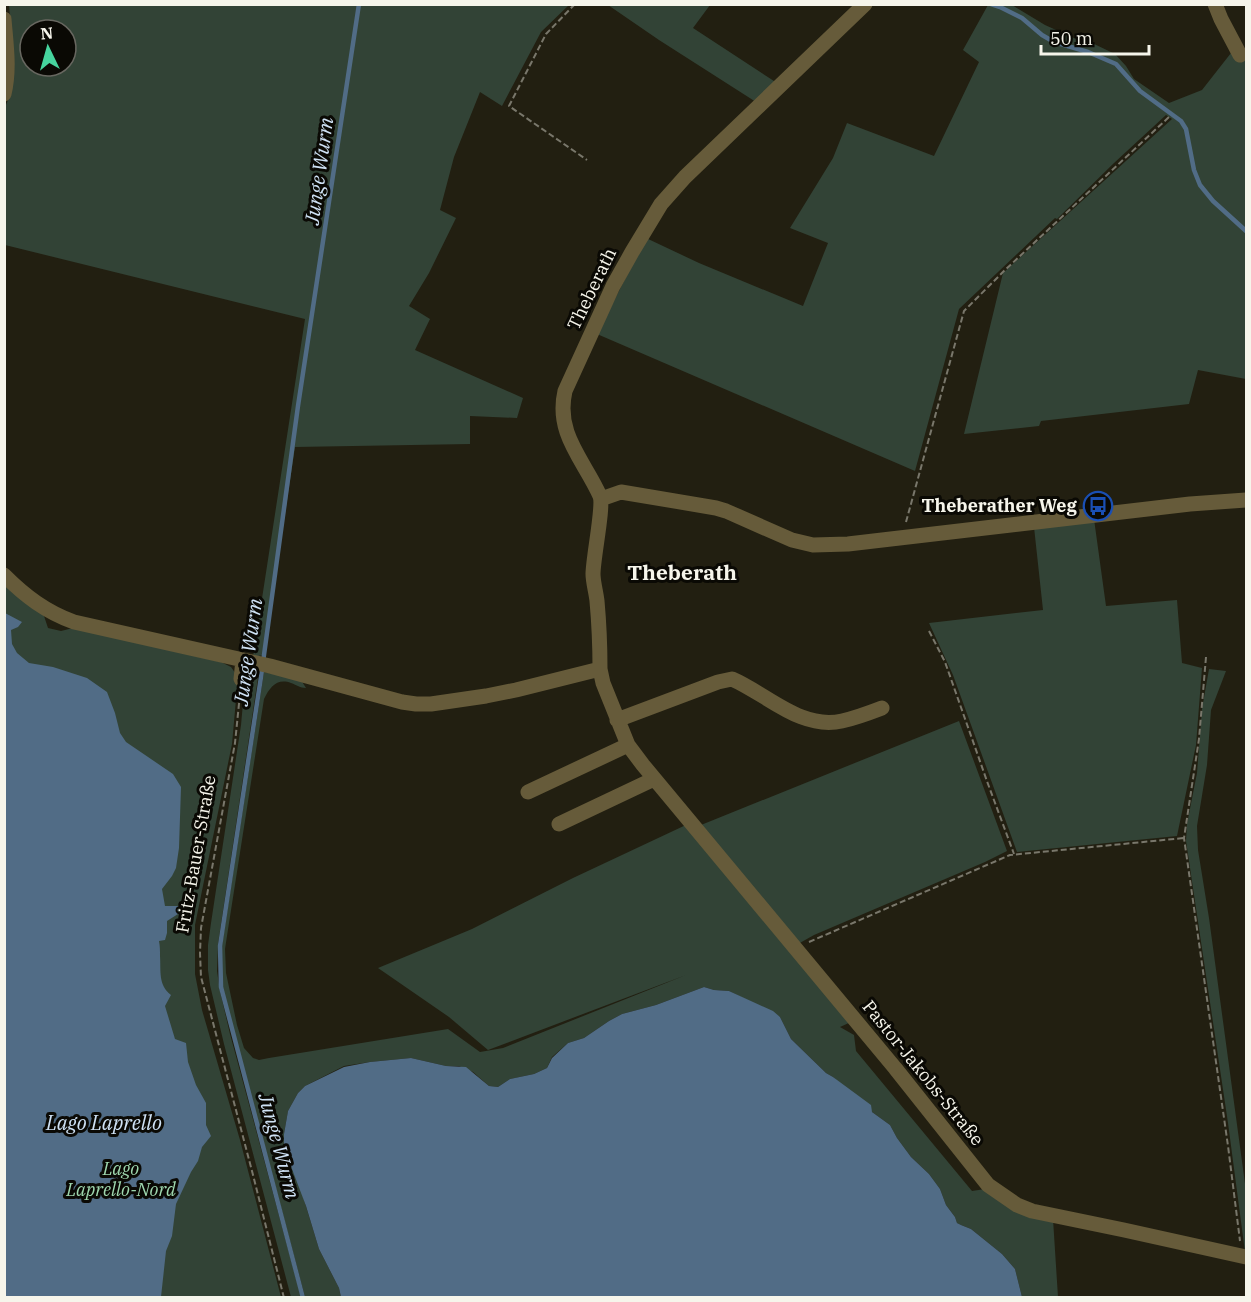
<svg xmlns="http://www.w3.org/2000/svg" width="1251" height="1302" viewBox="0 0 1251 1302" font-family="'IBM Plex Serif',serif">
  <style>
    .green { fill: #324336; fill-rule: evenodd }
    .water { fill: #516c86 }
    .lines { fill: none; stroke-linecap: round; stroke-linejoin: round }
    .stream { stroke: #516c86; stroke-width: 4.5 }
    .path { stroke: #79776b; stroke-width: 2; stroke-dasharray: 6 3; stroke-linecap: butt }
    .minor { stroke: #665b3a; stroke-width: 15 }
    .labels { text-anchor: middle; stroke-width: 6; stroke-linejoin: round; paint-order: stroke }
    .street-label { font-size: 18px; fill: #f6f5eb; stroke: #0a0904 }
    .poi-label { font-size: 18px; font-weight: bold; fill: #f6f5eb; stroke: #0a0904; text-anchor: end }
    .park-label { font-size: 18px; font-style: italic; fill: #9ed7ae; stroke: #0a0904 }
    .water-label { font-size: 20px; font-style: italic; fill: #cfe2f5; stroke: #0a0904 }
    .quarter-label { font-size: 21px; font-weight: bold; fill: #f6f5eb; stroke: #0a0904 }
  </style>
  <rect width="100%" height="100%" fill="#221f11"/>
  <!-- green -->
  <path class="green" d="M9,5H569L541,32L502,106L480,92L454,157L440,210L456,218L429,273L409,306L430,319L415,350L523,398L517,418L470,416V444L295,447L264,655L253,657L305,319L5,245L4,110L11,92V30ZM30,30H66V66H30Z
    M608,5H710L693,28L777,83L756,102L659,40Z
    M988,5H1012L1045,25L1076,39L1090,42L1115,54L1126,66L1134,79L1169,103L1202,90L1231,53L1246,57V379L1198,370L1189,404L1041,421L1039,426L964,434L1003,273L1172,119L1166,115L1114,163L1057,219L1055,218L959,309L915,471L597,334L646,238L699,263L803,306L828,243L790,228L833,158L847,123L934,156L979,62L963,50Z
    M1094,519L1106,606L1177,600L1182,663L1202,668L1196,745L1177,836L1017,852L953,675L929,623L1043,610L1034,527Z
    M4,583L44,616L48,628L61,631L73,628L221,662L231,667L238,677L232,744L195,925V974L202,1010L240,1140L281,1297H5Z
    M248,668L259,671L218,944L217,971L220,991L230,1034L301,1297H291L224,1044L210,985L208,970V945L211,923L241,725L246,670Z
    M1209,669L1226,671L1211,710L1207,765L1197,826L1198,850L1209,918L1246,1191V1253L1245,1252L1228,1123L1186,841L1187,824L1197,773L1202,709Z
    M264,672L301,680L306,688C300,688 297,685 291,683C277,678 270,687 264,699L229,923L225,949L226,973L237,1025L244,1048L253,1058L259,1060L269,1058L448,1029L480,1052L503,1048L686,975L488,1050L449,1017L378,968L472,929L573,878L688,824L851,1022L840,1027L854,1035L856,1051L972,1191L985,1189C1006,1210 1025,1213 1053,1219L1058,1297H1022L1015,1269L1002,1254L971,1229L961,1225L957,1223L955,1217L946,1205L940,1189L929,1174L911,1157L897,1138L890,1125L872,1112L833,1077L826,1073L791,1039L780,1017L729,991L714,990L704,987L656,1005L622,1014L609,1021L584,1038L568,1043L552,1057L547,1068L534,1074L510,1079L498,1087L489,1086L473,1072L459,1066H446L411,1058L370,1062L344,1066L305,1086L298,1093L288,1111L284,1134L319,1249L339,1288L341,1297H305L230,1016L223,988L221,971L222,945Z
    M959,721L1007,851L985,862L814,935L798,944L701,825Z"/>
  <!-- water -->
  <path class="water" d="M5,613L22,622L18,627L11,630L12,644L17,653L29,663L53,667L87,678L107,692L115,713L120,733L126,742L173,774L181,787L179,848L176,868L172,876L162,889L165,906H178V914L167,921V933L165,940L159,941C160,946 160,951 160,956C161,971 158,985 171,995L165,1006L175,1039L186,1043L188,1062L196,1085L206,1103V1125L211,1136L202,1147L198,1161L191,1172L176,1204L172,1236L166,1251L161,1297H5Z
    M704,987L714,990L729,991L773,1011L780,1017L791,1039L826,1073L833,1077L871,1105L872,1112L890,1125L897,1138L911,1157L929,1174L940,1189L946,1205L955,1217L957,1223L961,1225L971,1229L1002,1254L1015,1269L1022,1297H341L339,1288L319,1249L306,1206L284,1148V1134L288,1111L298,1093L305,1086L344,1067L370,1062L411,1058L446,1066L466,1067L489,1086L498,1087L510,1079L534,1074L547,1068L552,1058L568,1043L584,1038L609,1021L622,1014L656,1005Z"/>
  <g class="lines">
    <!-- stream -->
    <path class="stream" d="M991,4L1000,7L1022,18L1042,35L1054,42L1088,52L1116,64L1140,91L1181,121L1186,129L1194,170L1200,185L1213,201L1246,231
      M303,1298L221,987L220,946L261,677L298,406L359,4"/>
    <!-- path -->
    <path class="path" d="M575,4L546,34L509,106L587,160
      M906,522L964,311L1005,270L1169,117
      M929,631L945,662L988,784L1014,854
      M1206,657L1199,739L1184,838L1228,1146L1240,1241
      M240,694L235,743L201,928L200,953L201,977L252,1171L284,1298
      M809,942L1010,855L1184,838"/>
    <!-- minor -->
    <path class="minor" d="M1215,4L1221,19L1240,55
      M4,19C6,44 10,69 4,94
      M601,499L621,492L716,508L726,511L792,540L813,545L848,544L1190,504L1246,500
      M4,575C25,596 46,612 74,622L270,666L402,702L416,704H431L486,696L516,690L600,669L603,683L628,745L643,765L895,1068L988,1185L1017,1205L1032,1211L1124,1230L1246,1257
      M600,669C600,646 599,623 597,601C596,592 593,582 593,574C593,558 604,506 600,496C584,460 555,434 565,391L613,286L632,252L661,204L685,177L865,4
      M241,679L243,660
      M617,720L718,682L732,679C767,694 800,730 842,721C856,718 869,713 882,708
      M528,792L628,745
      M559,824L654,779"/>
  </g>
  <!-- icons -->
  <defs>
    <g id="bus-ring" transform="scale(1.5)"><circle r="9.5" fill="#0a0904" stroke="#1a4fb4" stroke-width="1.5"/><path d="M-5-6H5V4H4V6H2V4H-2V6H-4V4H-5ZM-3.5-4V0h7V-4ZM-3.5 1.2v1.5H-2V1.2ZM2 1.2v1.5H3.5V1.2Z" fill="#1a4fb4"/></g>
  </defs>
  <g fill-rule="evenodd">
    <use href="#bus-ring" x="1098" y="506"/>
  </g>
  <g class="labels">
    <!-- street labels -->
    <g class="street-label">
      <text transform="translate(592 289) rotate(-64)" y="6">Theberath</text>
      <text transform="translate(196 854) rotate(-80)" y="6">Fritz-Bauer-Straße</text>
      <text transform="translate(923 1073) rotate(51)" y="6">Pastor-Jakobs-Straße</text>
    </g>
    <!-- poi labels -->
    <g class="poi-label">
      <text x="1077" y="512">Theberather Weg</text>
    </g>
    <!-- park labels -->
    <g class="park-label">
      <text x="121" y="1175">Lago<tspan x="121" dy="21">Laprello-Nord</tspan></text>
    </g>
    <!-- water labels -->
    <g class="water-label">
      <text transform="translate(319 171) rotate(-82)" y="7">Junge Wurm</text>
      <text transform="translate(248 652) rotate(-82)" y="7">Junge Wurm</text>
      <text x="104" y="1130">Lago Laprello</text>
      <text transform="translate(279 1146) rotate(75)" y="7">Junge Wurm</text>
    </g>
    <!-- quarter labels -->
    <g class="quarter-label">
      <text x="682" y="580">Theberath</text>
    </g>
  </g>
  <!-- border -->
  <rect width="1251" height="1302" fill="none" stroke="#f6f5eb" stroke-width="12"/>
  <!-- north arrow -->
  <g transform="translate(48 48) rotate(355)"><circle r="28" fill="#0a0904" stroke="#686760" stroke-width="1.5"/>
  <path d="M0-4.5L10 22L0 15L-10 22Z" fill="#46d49e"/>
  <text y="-9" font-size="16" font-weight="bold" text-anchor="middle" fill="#f6f5eb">N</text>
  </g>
  <!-- scale -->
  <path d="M1041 45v9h108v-9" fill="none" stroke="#f6f5eb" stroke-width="3"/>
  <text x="1050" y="45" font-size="18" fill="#f6f5eb" stroke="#0a0904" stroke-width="4.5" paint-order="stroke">50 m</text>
</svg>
